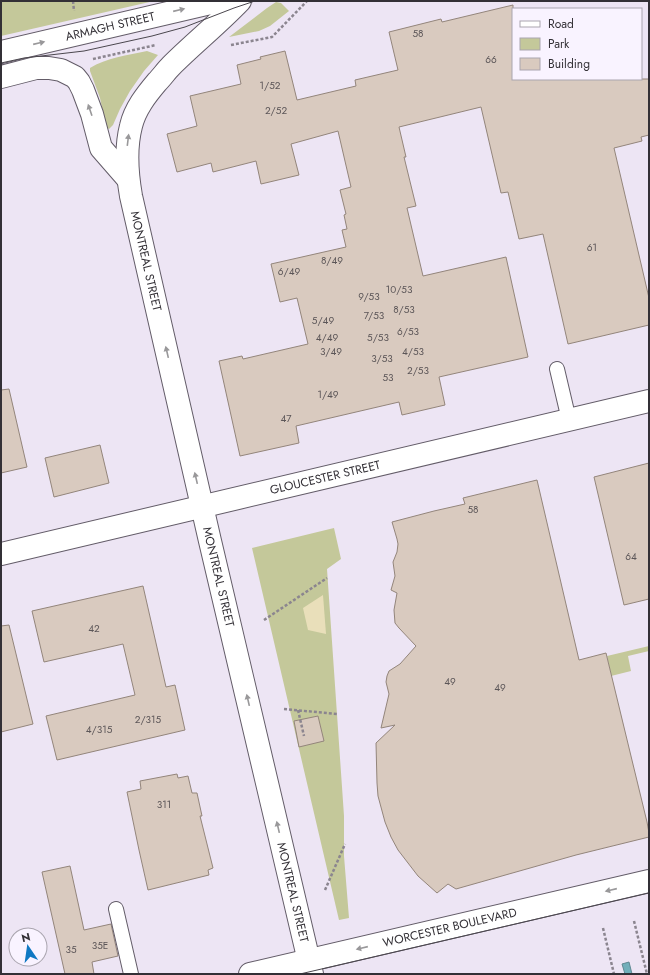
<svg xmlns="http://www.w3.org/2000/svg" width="650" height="975" viewBox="0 0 650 975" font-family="Jost,sans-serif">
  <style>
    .green { fill: #c4c89a }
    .sand { fill: #e9dfba }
    .water { fill: #72afba; stroke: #5f8992 }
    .building { fill: #d9cabf; stroke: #93857b }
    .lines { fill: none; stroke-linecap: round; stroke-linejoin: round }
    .service-casing { stroke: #635c68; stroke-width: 16 }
    .minor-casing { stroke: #635c68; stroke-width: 24 }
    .tertiary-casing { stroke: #635c68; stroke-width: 24 }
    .secondary-casing { stroke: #635c68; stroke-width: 24 }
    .path { stroke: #8b858f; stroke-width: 2.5; stroke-dasharray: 3 2; stroke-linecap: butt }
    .service { stroke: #fff; stroke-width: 14 }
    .minor { stroke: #fff; stroke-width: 22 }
    .tertiary { stroke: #fff; stroke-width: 22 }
    .secondary { stroke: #fff; stroke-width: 22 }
    .tram { stroke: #4b474e; stroke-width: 1 }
    .oneway { fill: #99989a }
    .labels { text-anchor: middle; stroke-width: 3; stroke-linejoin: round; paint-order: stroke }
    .number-label { font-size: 10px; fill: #5c5658 }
    .street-label { font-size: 12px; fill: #333036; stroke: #f9f3ff }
  </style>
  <rect width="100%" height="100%" fill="#ede5f4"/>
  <!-- green -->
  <path class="green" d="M1,1H154L1,36Z
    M276,2L281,3L289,11L270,26L259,31L229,37L267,8Z
    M147,51L158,55L144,71L130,91L120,109L113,125L109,129L106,127L100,98L90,71V68C106,58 128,55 147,51Z
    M334,528L341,559L327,569L344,816V856L349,918L339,920L252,548Z
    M649,646V651L628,656L631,671L611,676L607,656Z"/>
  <!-- sand -->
  <path class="sand" d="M323,595L326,634L308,630L303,608Z"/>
  <!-- water -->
  <path class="water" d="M629,962L632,974H625L622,964Z"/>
  <!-- building -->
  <path class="building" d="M513,5V79H649V135L641,137L642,141L614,148L649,298V325L568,344L543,234L519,239L508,192L501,193L481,107L399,127L406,157H404L416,206L407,208L423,276L506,257L528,357L439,377L445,405L402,415L399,402L296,426L299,443L240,456L219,361L242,356L243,359L308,344L297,298L280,302L271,264L346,247L342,230L347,229L344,215L346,214L340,190L351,187L338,131L291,144L299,175L261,184L256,161L213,172L211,163L177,172L167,134L197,126L190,96L241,84L237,65L261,59L260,57L285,51L297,100L356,86L355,80L398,70L389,32L441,19L442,22Z
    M9,389L27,467L1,473V390Z
    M100,445L109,483L54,497L45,458Z
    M649,463V599L624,605L594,477Z
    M537,480L579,660L606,653L647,822L649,833V837L576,855L456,889L448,884L437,893L418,876L398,850L391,837L385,822L378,796L377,783L376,743L395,725L381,728L389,694L386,682L387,676L389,671L400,664L416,646L399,628L395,623L394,610L397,593L391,590L395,576L393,562L397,552L398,544L397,539L392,522L434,511L465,504L463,498Z
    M143,586L166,687L175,685L185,730L57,760L46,716L135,695L123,644L44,662L32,611Z
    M9,625L33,724L1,732V626Z
    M318,716L324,741L299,747L294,721Z
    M177,774L178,778L188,776L192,793H197L202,816H200L213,868L208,870L209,875L148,890L139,850L127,792L141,789L140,781Z
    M70,866L84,930L111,924L118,956L92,962L94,974H65L42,872Z"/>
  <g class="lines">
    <!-- service casing -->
    <g class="service-casing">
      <path id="service" d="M557,369L569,420
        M116,909L131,974"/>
    </g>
    <!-- minor casing -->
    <g class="minor-casing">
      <g id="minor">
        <path id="s1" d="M250,974L649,881"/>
      </g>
    </g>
    <!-- tertiary casing -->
    <g class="tertiary-casing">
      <g id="tertiary">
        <path id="s2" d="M1,52L219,1"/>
        <path d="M1,77L36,68H49L61,70L75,77L79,82L83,90L92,114L101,148L128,179"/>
        <path id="s3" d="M1,554L649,401"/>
      </g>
    </g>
    <!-- secondary casing -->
    <g class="secondary-casing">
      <g id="secondary">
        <path id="s4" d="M240,1C218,24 193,44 171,66C166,71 162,77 157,82C146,95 135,109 131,126C125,149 127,173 131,196L210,541L312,974"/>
      </g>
    </g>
    <!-- path -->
    <path class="path" d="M73,1L74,11
      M231,45L272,37L307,1
      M93,59L156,45
      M264,620L327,578
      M284,709L337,714
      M298,710L304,736
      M325,890L345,844
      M634,921L647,974
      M603,928L614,974"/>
    <!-- service -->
    <use href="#service" class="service"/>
    <!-- minor -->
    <use href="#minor" class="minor"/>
    <!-- tertiary -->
    <use href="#tertiary" class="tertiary"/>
    <!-- secondary -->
    <use href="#secondary" class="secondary"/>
    <!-- tram -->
    <path class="tram" d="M1,63L24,58L84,51L152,36L185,27L234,8L255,1
      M300,974L649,893"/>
  </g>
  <!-- one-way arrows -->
  <defs><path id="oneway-solid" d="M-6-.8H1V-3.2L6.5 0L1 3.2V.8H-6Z"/></defs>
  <g class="oneway">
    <use href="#oneway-solid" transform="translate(179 10) rotate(-13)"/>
    <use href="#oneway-solid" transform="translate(39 43) rotate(-13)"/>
    <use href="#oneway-solid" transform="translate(90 110) rotate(-109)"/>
    <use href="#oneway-solid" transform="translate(128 140) rotate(-83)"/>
    <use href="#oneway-solid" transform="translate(167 352) rotate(-103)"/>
    <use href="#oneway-solid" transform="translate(196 478) rotate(-103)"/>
    <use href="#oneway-solid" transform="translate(248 700) rotate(-103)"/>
    <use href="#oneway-solid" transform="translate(278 827) rotate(-103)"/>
    <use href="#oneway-solid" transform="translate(611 890) rotate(167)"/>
    <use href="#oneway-solid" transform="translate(362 948) rotate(167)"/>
  </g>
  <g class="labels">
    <!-- number labels -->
    <g class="number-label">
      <text x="418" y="37">58</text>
      <text x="491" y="63">66</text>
      <text x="270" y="89">1/52</text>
      <text x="276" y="114">2/52</text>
      <text x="592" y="251">61</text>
      <text x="332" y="264">8/49</text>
      <text x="289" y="275">6/49</text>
      <text x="399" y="293">10/53</text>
      <text x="369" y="300">9/53</text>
      <text x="404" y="313">8/53</text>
      <text x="374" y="319">7/53</text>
      <text x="323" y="324">5/49</text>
      <text x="408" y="335">6/53</text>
      <text x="327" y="341">4/49</text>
      <text x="378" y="341">5/53</text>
      <text x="331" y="355">3/49</text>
      <text x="413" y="355">4/53</text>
      <text x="382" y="362">3/53</text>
      <text x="418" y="374">2/53</text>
      <text x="388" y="381">53</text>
      <text x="328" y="398">1/49</text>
      <text x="286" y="422">47</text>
      <text x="473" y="513">58</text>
      <text x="631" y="560">64</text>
      <text x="94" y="632">42</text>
      <text x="450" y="685">49</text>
      <text x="500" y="691">49</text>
      <text x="148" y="723">2/315</text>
      <text x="99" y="733">4/315</text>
      <text x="164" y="808">311</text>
      <text x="100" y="949">35E</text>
      <text x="71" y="953">35</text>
    </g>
    <!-- street labels -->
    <g class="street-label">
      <text dy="4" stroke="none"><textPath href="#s2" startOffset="112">ARMAGH STREET</textPath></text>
      <text dy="4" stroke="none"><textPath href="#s4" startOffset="305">MONTREAL STREET</textPath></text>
      <text dy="4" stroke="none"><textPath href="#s3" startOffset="333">GLOUCESTER STREET</textPath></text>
      <text dy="4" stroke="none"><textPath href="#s4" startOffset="629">MONTREAL STREET</textPath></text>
      <text dy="4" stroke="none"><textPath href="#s4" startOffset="953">MONTREAL STREET</textPath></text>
      <text dy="4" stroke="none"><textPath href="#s1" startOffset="205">WORCESTER BOULEVARD</textPath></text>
    </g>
  </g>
  <!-- border -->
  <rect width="650" height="975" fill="none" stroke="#333036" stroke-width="4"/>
  <!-- legend -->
  <rect x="512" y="8" width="130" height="72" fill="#f9f3ff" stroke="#aaa5af"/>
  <rect x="520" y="21" width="20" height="6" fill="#ffffff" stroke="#aaa5af"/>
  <text x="548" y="28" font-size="12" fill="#333036">Road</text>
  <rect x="520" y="38" width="20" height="12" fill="#c4c89a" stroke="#aaa5af"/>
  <text x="548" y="48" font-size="12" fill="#333036">Park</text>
  <rect x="520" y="58" width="20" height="12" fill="#d9cabf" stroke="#aaa5af"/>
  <text x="548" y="68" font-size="12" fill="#333036">Building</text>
  <!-- north arrow -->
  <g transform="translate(28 947) rotate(347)"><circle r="19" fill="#f9f3ff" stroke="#aaa5af"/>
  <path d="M0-3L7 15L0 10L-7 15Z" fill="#1078c3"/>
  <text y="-6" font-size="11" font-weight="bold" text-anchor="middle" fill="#333036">N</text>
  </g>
</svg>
